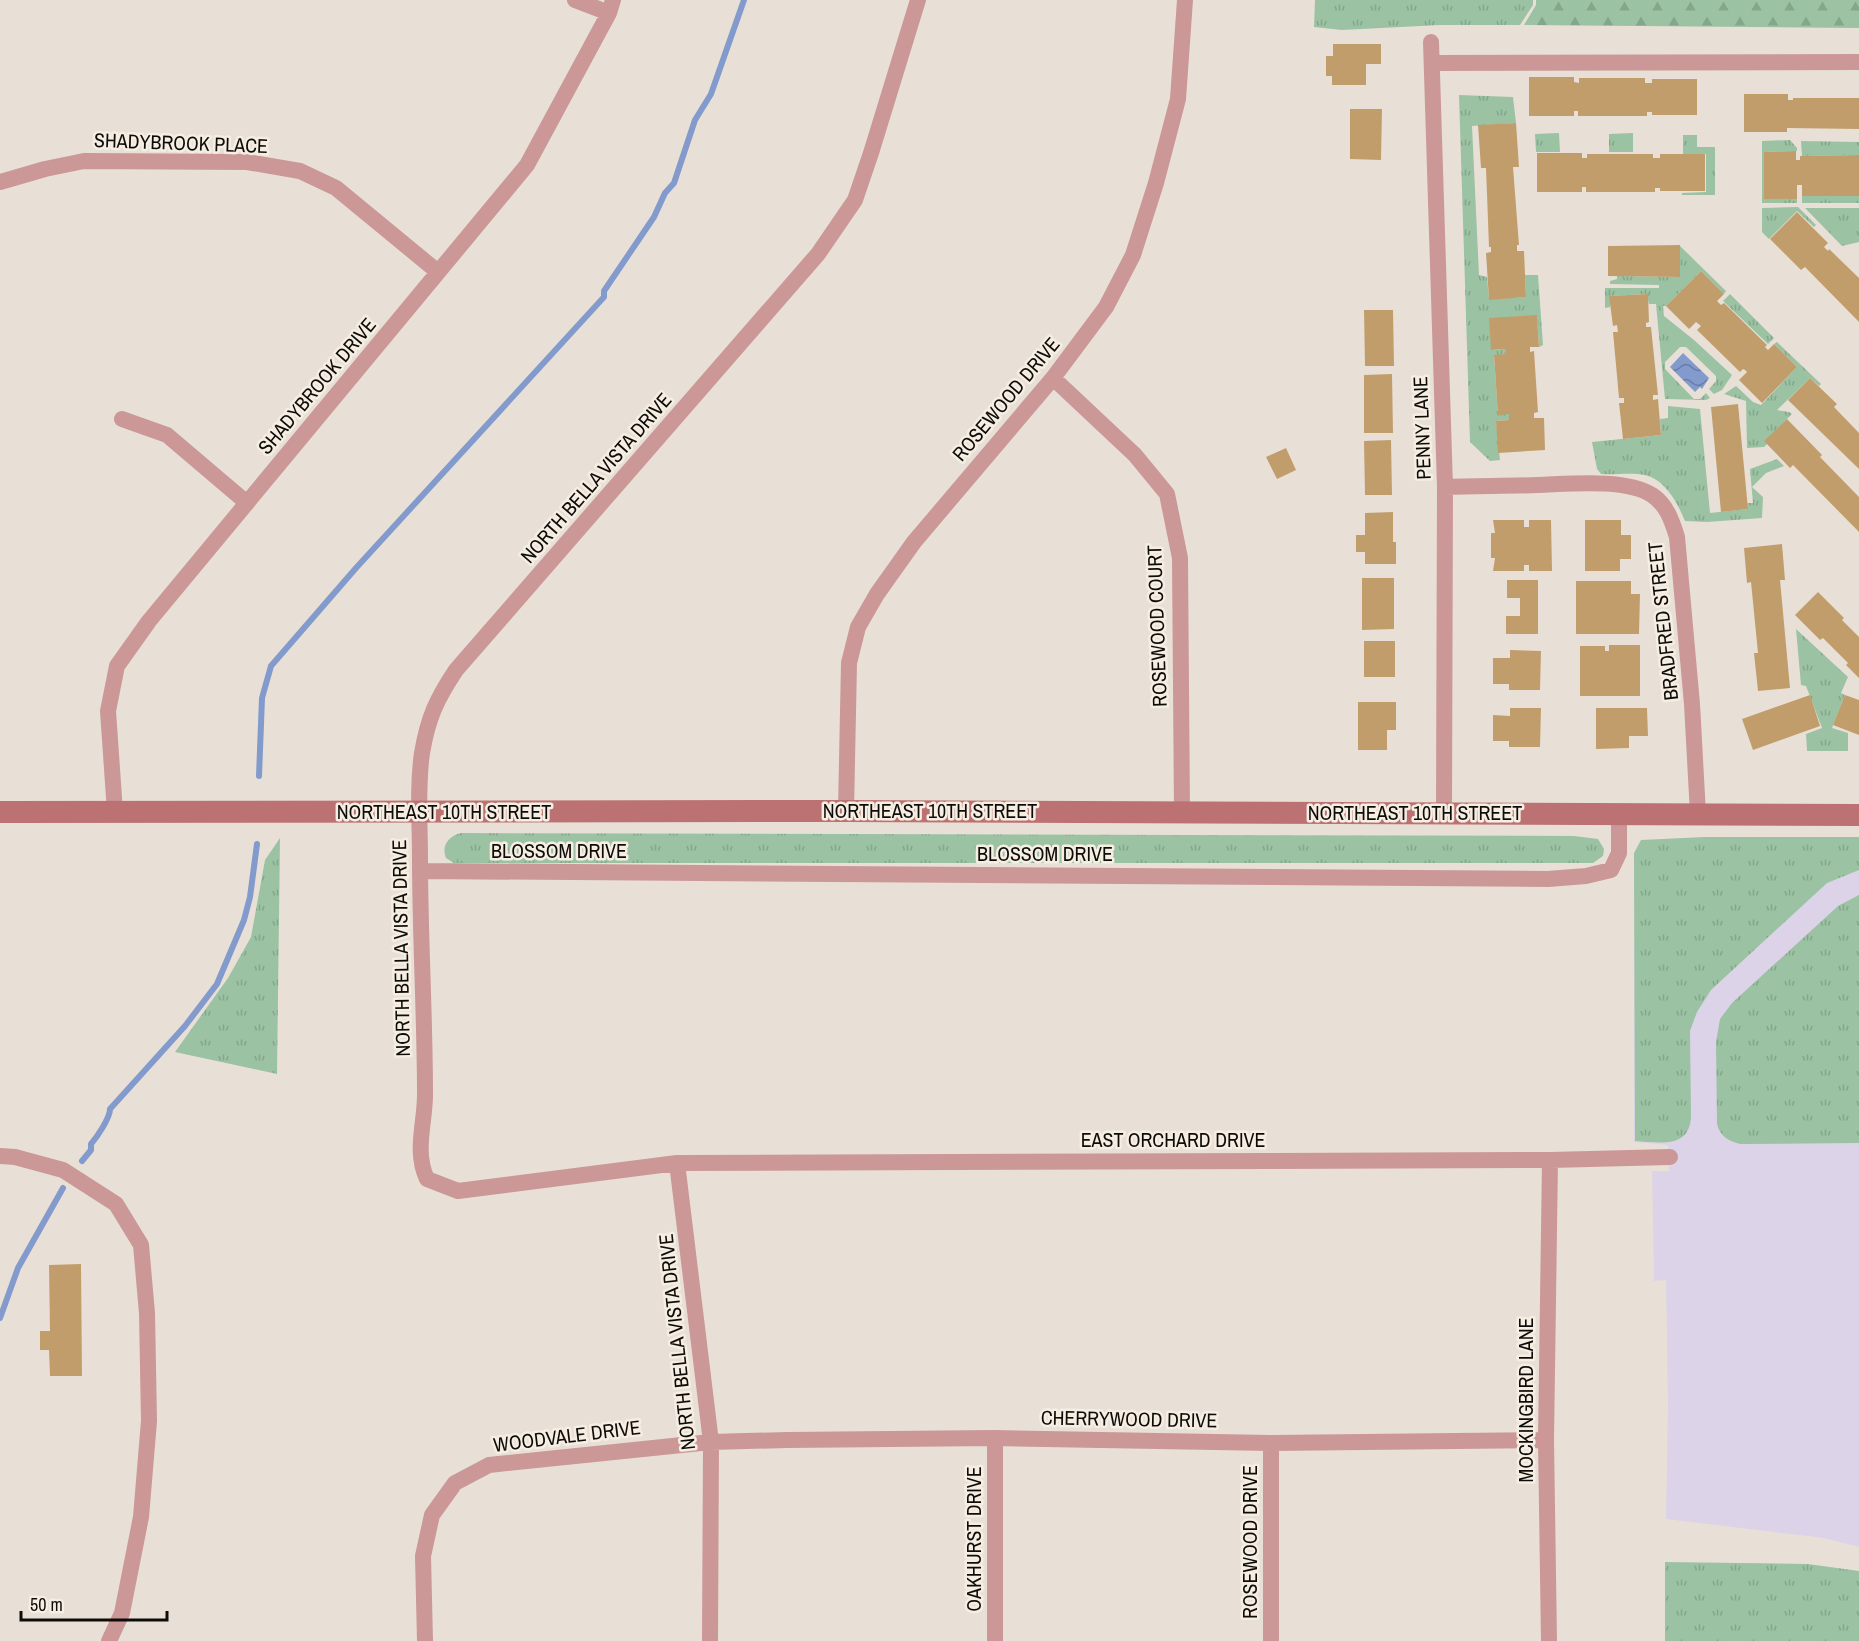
<svg xmlns="http://www.w3.org/2000/svg" width="1859" height="1641" viewBox="0 0 1859 1641" font-family="'Archivo Narrow',sans-serif">
  <style>
    .commercial { fill: #dcd3e9 }
    .grass { fill: url(#grass-tufts) }
    .forest { fill: url(#forest-firs) }
    .water { fill: url(#water-waves) }
    .lines { fill: none; stroke-linecap: round; stroke-linejoin: round }
    .stream { stroke: #829acc; stroke-width: 6 }
    .building { fill: #c29d6c }
    .minor { stroke: #cb9797; stroke-width: 16 }
    .secondary { stroke: #bc7272; stroke-width: 22 }
    .labels { text-anchor: middle; stroke-width: 5; stroke-linejoin: round; paint-order: stroke }
    .street-label { font-size: 20px; fill: #0e0c09; stroke: #f6eee3 }
  </style>
  <defs>
    <pattern id="grass-tufts" width="24" height="20" patternUnits="userSpaceOnUse" patternTransform="scale(1.5)"><rect width="24" height="20" fill="#9bc2a3"/><path d="M3 7l-1-3M5 7V3M7 7l1-3M15 17l-1-3M17 17v-4M19 17l1-3" fill="none" stroke="#84a68b"/></pattern>
    <pattern id="forest-firs" width="22" height="20" patternUnits="userSpaceOnUse" patternTransform="scale(1.5)"><rect width="22" height="20" fill="#9bc2a3"/><path d="M5 1l3.5 6h-7zM16 11l3.5 6h-7z" fill="#84a68b"/></pattern>
    <pattern id="water-waves" width="16" height="10" patternUnits="userSpaceOnUse" patternTransform="scale(1.5)"><rect width="16" height="10" fill="#829acc"/><path d="M0 5q4-4 8 0t8 0" fill="none" stroke="#697ca4"/></pattern>
  </defs>
  <rect width="100%" height="100%" fill="#e8e0d6"/>
  <!-- commercial -->
  <path class="commercial" d="M1634,862H1859V1547L1824,1538L1666,1519L1668,1403L1666,1280L1654,1281L1652,1171H1669L1668,1145L1634,1142Z"/>
  <!-- grass -->
  <path class="grass" d="M1315,0H1533V5L1520,25H1440L1342,30L1314,27Z
    M1459,95L1513,97L1516,123L1472,126L1479,275L1487,277L1489,299L1526,297L1525,275H1538L1543,345L1539,347L1537,315L1491,350L1505,349L1506,354L1494,356L1498,414H1509V420L1496,421L1500,460L1490,461L1470,442Z
    M1559,133L1560,152H1536L1535,134Z
    M1633,133V152H1609V134Z
    M1683,135H1697V147H1715V195H1682V193L1706,192V154H1683Z
    M1790,140L1797,148V151L1764,152L1765,199H1797V203H1762V141Z
    M1801,141L1859,142V155L1802,156Z
    M1802,196H1859V203H1802Z
    M1798,207L1816,225L1814,227L1797,211L1769,239L1762,232V208Z
    M1805,208H1859V242L1842,246Z
    M1680,246L1726,291L1724,294L1701,271L1666,306H1663L1664,316L1694,340L1732,375L1722,390L1714,394L1709,389L1716,381V376L1686,347H1680L1665,362V369L1694,399H1700L1706,393L1710,398L1706,400L1665,399L1656,304H1649L1647,294L1610,296V307L1605,308V288H1659V285L1610,284V281L1617,279V276L1680,277Z
    M1730,294L1774,338L1768,344L1723,301Z
    M1777,342L1821,384L1819,386L1810,378L1777,410L1789,412L1792,414L1765,441L1767,444L1764,447L1747,448L1746,401L1724,394L1736,386L1753,402L1761,405L1797,367L1774,344Z
    M1668,406L1700,409L1710,513L1748,509L1747,503H1753L1750,469L1777,459L1784,466L1766,473L1752,487L1763,497L1762,518L1707,522L1685,521C1678,504 1666,480 1645,475C1632,472 1615,475 1601,474L1597,469L1592,442L1661,435L1660,419L1668,418Z
    M1796,629L1848,677L1841,693L1845,695L1832,728L1848,733V751H1807L1806,734L1822,728L1806,686L1801,685Z
    M461,833L1574,836L1598,839L1604,849L1603,856L1593,863H454L446,858C441,845 449,836 461,833Z
    M1705,837H1859V870L1827,883L1711,990L1697,1012L1690,1031L1691,1117C1689,1150 1658,1142 1635,1141L1634,853L1641,840Z
    M280,838L277,1074L175,1052L228,978L251,937L265,860Z
    M1859,895V1143L1740,1144C1728,1141 1720,1136 1717,1124L1716,1042L1720,1019L1732,1003L1838,906Z
    M1665,1562L1808,1564L1859,1571V1641H1665Z"/>
  <!-- forest -->
  <path class="forest" d="M1536,0H1859V28L1524,25L1536,5Z"/>
  <!-- water -->
  <path class="water" d="M1683,353L1709,378L1702,389L1700,387L1695,392L1670,367Z"/>
  <g class="lines">
    <!-- stream -->
    <path class="stream" d="M259,776L262,698L271,666L356,568L604,297V291L654,217L665,193L674,183L695,120L711,94L744,0
      M82,1161L91,1150V1144C97,1137 110,1118 110,1109L185,1026L217,984L244,920L250,897L257,844
      M0,1318L18,1268L63,1188"/>
  </g>
  <!-- building -->
  <path class="building" d="M1333,44H1381V64H1366V85H1332V76H1326V56H1333Z
    M1529,77H1574V82L1579,83V78H1645V83H1652V79H1697V115H1652V112H1647V116H1578V111H1574V116H1529Z
    M1744,94H1788V100H1793V98H1859V129L1787,128V132H1744Z
    M1350,109H1382L1381,160L1350,159Z
    M1516,123L1519,167H1513L1519,245H1517V251H1524L1526,297L1489,300L1486,253L1491,252V247H1489L1486,168H1481L1478,125Z
    M1796,151V160H1800V156L1859,155V196H1802V185H1797V199H1764V152Z
    M1537,153H1582V158H1587V154H1653V158H1660V154H1705V191H1660V188H1655V192H1586V187H1582V192H1537Z
    M1797,212L1828,243L1824,247L1828,251L1829,249L1859,278V322L1805,267L1801,270L1770,239Z
    M1680,245V277L1608,276V246Z
    M1701,271L1724,294L1717,301L1721,305L1724,303L1767,345L1765,347L1768,350L1774,344L1797,367L1762,403L1739,380L1747,372L1745,370L1743,369L1740,372L1697,330L1701,326L1696,322L1689,329L1666,306Z
    M1648,294L1649,322L1646,323V327H1651L1658,395H1653V400L1658,399L1661,435L1623,439L1619,403H1624V398H1619L1613,332H1618L1617,325L1613,326L1609,296Z
    M1364,310H1393L1394,366H1365Z
    M1537,315L1539,347H1530V352L1534,351L1538,412L1534,413V418H1544L1545,450L1498,453L1496,421L1509,420V414L1498,415L1494,355L1506,354L1505,349L1491,350L1489,318Z
    M1392,374L1393,433H1364V375Z
    M1810,378L1837,404L1834,407L1859,433V469L1788,400Z
    M1738,404L1748,509L1721,512L1711,407Z
    M1787,419L1822,455L1820,457L1859,497V532L1793,465L1790,468L1764,441Z
    M1391,440L1392,495H1365L1364,441Z
    M1286,448L1296,470L1277,479L1266,457Z
    M1393,512V542H1396V564H1365V552H1356V535H1365V513Z
    M1493,520H1524V527H1529V520H1551L1552,571H1529V565H1524V571H1493L1495,558H1491V533H1495Z
    M1585,520H1621V535H1631V559H1620V571H1585Z
    M1782,544L1785,580H1780L1790,688L1758,691L1754,653H1758L1751,582L1747,583L1744,548Z
    M1362,578H1394V629L1362,630Z
    M1507,580H1538V634H1506V616H1520V598H1507Z
    M1576,581H1631V594H1640L1639,634H1576Z
    M1818,592L1844,618L1842,620L1859,637V678L1846,665L1848,663L1823,638L1820,640L1795,615Z
    M1364,641H1395V677H1364Z
    M1609,645H1640V696H1580V646H1605V651H1609Z
    M1510,650L1541,651L1540,690H1509V684H1493V658H1510Z
    M1810,695L1820,726L1753,750L1742,719Z
    M1845,695L1859,700V735L1833,725Z
    M1358,702H1396V730H1387V750H1358Z
    M1510,708H1541L1540,747H1509V741H1493V715L1510,716Z
    M1596,708H1647L1648,736H1629V748L1596,749Z
    M81,1264L82,1376H50L49,1350H40V1331H50L49,1265Z"/>
  <g class="lines">
    <!-- minor -->
    <path class="minor" d="M575,0L609,13
      M1431,42L1445,487L1444,813
      M1432,63L1859,62
      M0,182L45,169L84,161L247,162L300,171L336,188L438,272
      M1053,378L1135,455L1167,494L1180,558L1182,813
      M122,419L167,435L247,503
      M1445,487C1476,486 1507,486 1538,485C1569,484 1625,478 1652,495C1667,505 1672,521 1677,537L1692,704L1698,814
      M846,811L849,663L858,627L877,594L914,542L1053,378L1106,307L1133,255L1156,183L1178,99L1185,0
      M115,812L108,711L117,666L149,621L527,165L609,13L613,0
      M420,871L1548,879L1586,876L1611,870L1619,853V814
      M0,1156L15,1157L63,1170L116,1204L141,1245L147,1313L149,1421L141,1517L122,1613L109,1641
      M677,1163L1550,1160L1670,1157
      M995,1438V1641
      M425,1641L423,1556L432,1515L455,1483L489,1465L711,1442L787,1440L995,1438L1271,1443L1546,1440
      M710,1641L711,1442L677,1163L458,1191L427,1179C414,1152 425,1123 425,1095C425,1016 420,937 420,858C420,824 417,788 422,753C428,718 436,700 456,670L818,254L855,200L871,153L918,0
      M1271,1641V1443
      M1549,1641L1546,1440L1550,1160"/>
    <!-- secondary -->
    <path class="secondary" d="M0,812L846,811L1859,815"/>
  </g>
  <g class="labels">
    <!-- street labels -->
    <g class="street-label">
      <text transform="translate(181 143) rotate(2)" y="7">SHADYBROOK PLACE</text>
      <text transform="translate(317 386) rotate(-50)" y="7">SHADYBROOK DRIVE</text>
      <text transform="translate(1006 399) rotate(-50)" y="7">ROSEWOOD DRIVE</text>
      <text transform="translate(1422 428) rotate(-92)" y="7">PENNY LANE</text>
      <text transform="translate(596 478) rotate(-49)" y="7">NORTH BELLA VISTA DRIVE</text>
      <text transform="translate(1663 621) rotate(-96)" y="7">BRADFRED STREET</text>
      <text transform="translate(1157 626) rotate(-92)" y="7">ROSEWOOD COURT</text>
      <text x="930" y="818">NORTHEAST 10TH STREET</text>
      <text x="444" y="819">NORTHEAST 10TH STREET</text>
      <text x="1415" y="820">NORTHEAST 10TH STREET</text>
      <text x="559" y="858">BLOSSOM DRIVE</text>
      <text x="1045" y="861">BLOSSOM DRIVE</text>
      <text transform="translate(401 948) rotate(-91)" y="7">NORTH BELLA VISTA DRIVE</text>
      <text x="1173" y="1147">EAST ORCHARD DRIVE</text>
      <text transform="translate(677 1342) rotate(-96)" y="7">NORTH BELLA VISTA DRIVE</text>
      <text transform="translate(1526 1400) rotate(-90)" y="7">MOCKINGBIRD LANE</text>
      <text transform="translate(1129 1419) rotate(1)" y="7">CHERRYWOOD DRIVE</text>
      <text transform="translate(567 1436) rotate(-7)" y="7">WOODVALE DRIVE</text>
      <text transform="translate(974 1539) rotate(-90)" y="7">OAKHURST DRIVE</text>
      <text transform="translate(1250 1542) rotate(-90)" y="7">ROSEWOOD DRIVE</text>
    </g>
  </g>
  <!-- scale -->
  <path d="M21 1611v9h146v-9" fill="none" stroke="#0e0c09" stroke-width="3"/>
  <text x="30" y="1611" font-size="18" fill="#0e0c09" stroke="#f6eee3" stroke-width="4.5" paint-order="stroke">50 m</text>
</svg>
